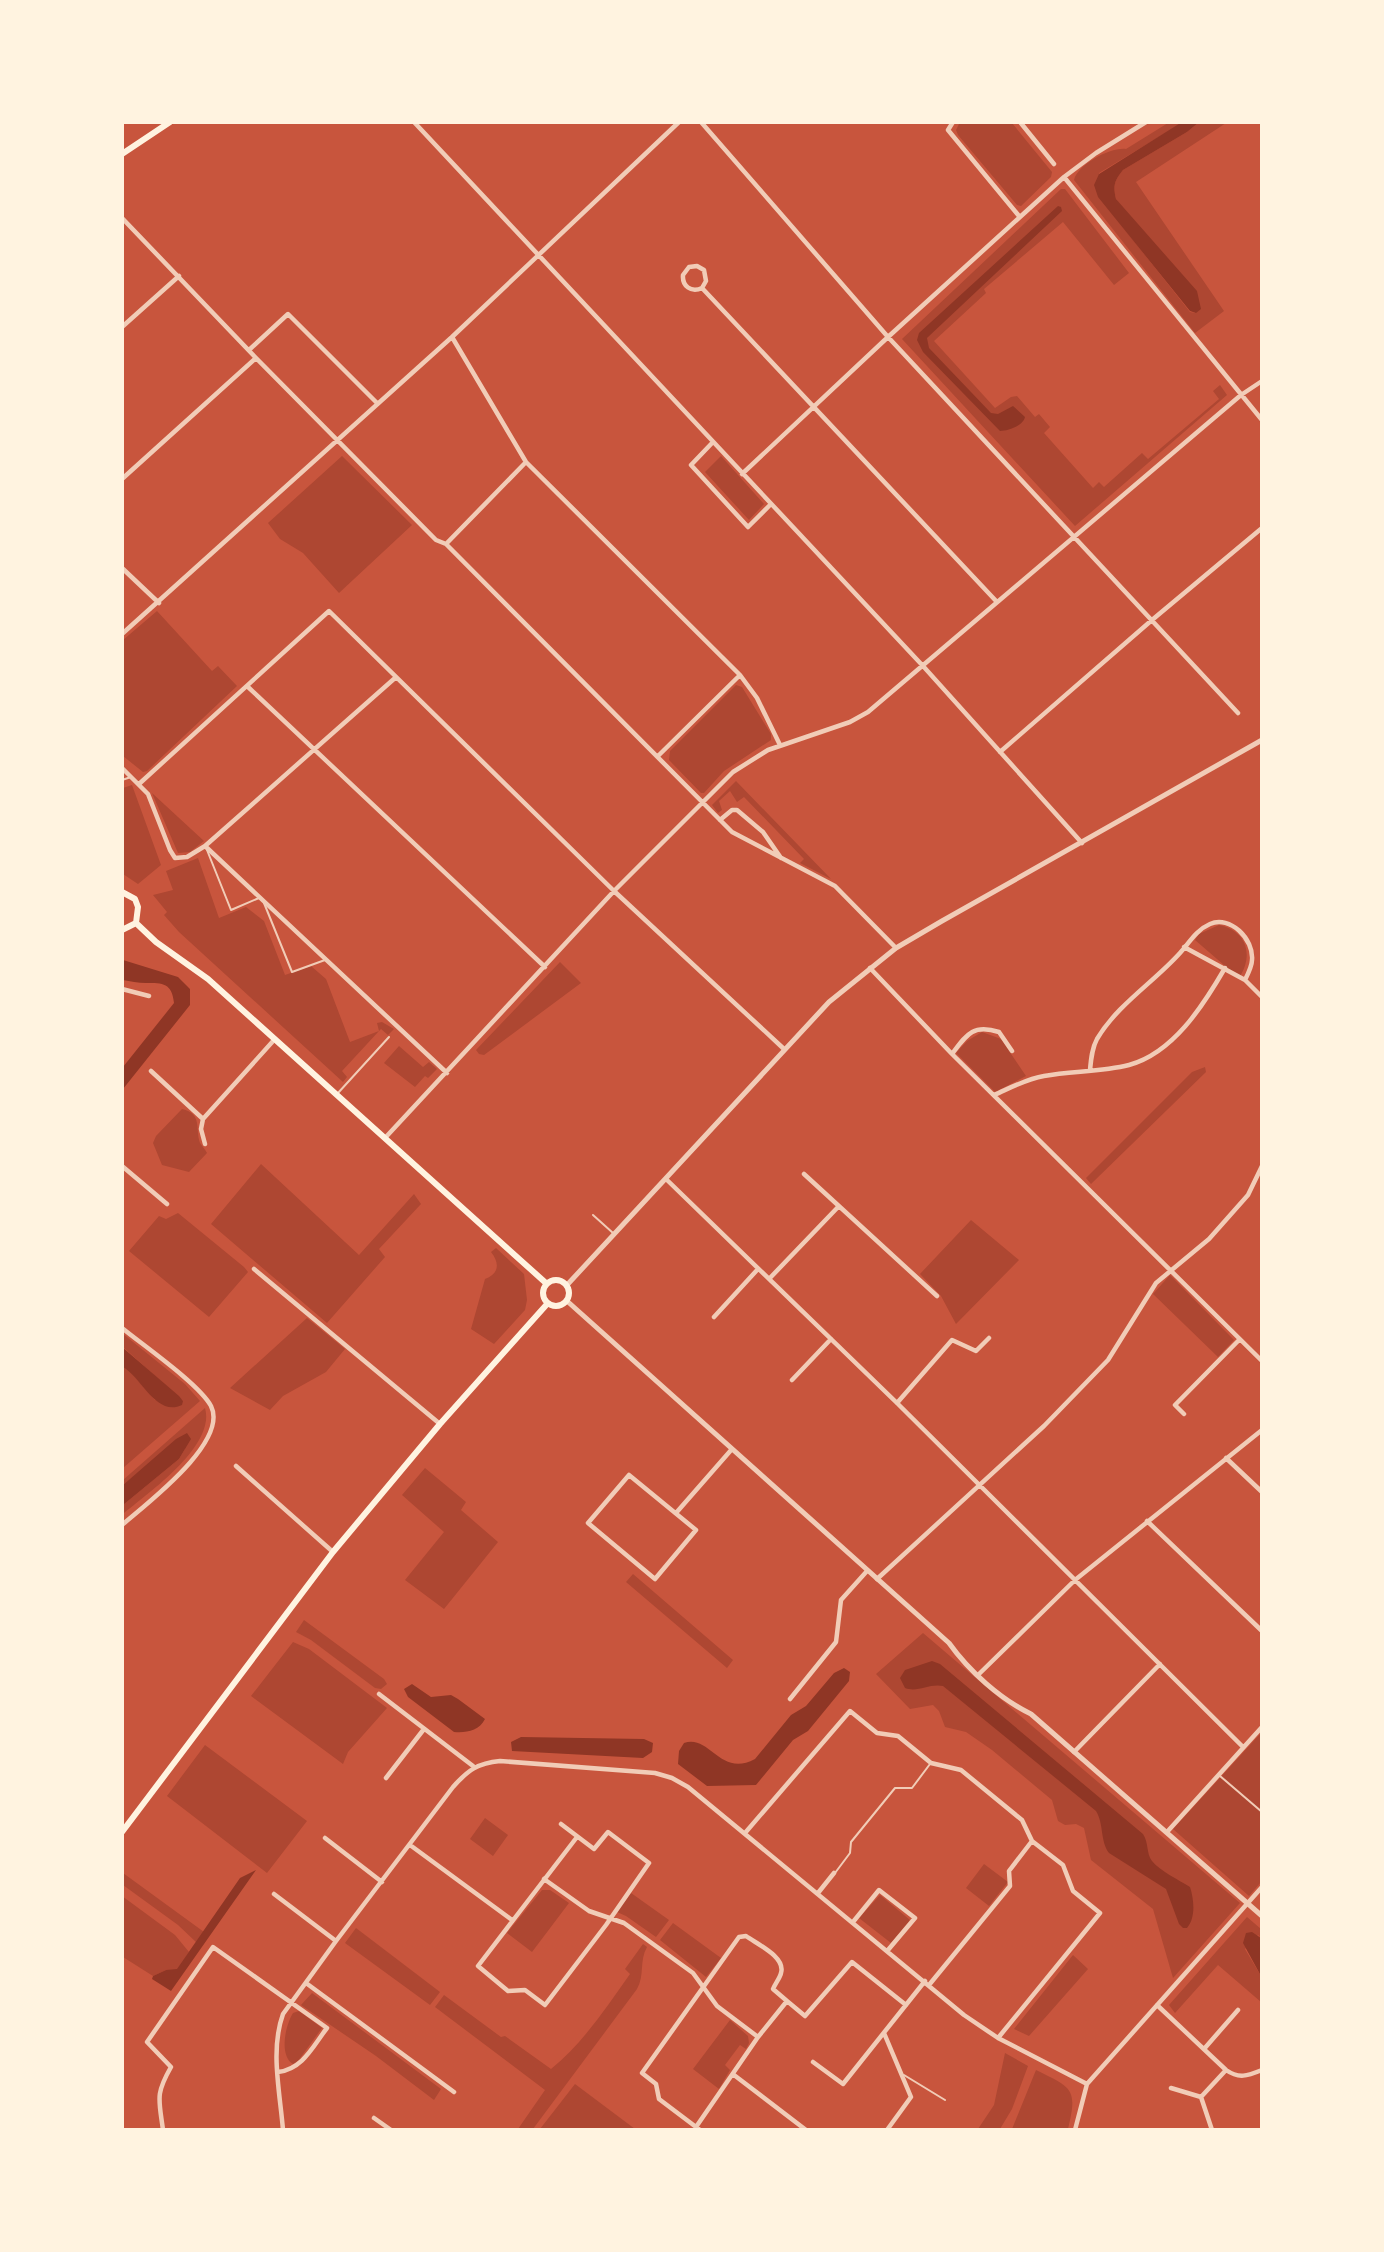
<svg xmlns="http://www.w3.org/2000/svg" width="1384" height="2252" viewBox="0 0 1384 2252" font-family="'Exo 2',sans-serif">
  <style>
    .green { fill: #ae4732 }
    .water { fill: #8f3625 }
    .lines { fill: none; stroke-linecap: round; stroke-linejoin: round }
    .service { stroke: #f1ccb7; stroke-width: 2 }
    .minor { stroke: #f1ccb7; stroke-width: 4.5 }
    .tertiary { stroke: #f1ccb7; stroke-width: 5 }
    .secondary { stroke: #fff3e0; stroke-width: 6 }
  </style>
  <rect width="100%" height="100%" fill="#c8553d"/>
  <!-- green -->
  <path class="green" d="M960,122L1012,123L1052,172L1051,177L1021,206L1017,205L958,135L956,130Z
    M1168,123H1182L1099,173V197L1190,312L1196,313L1116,199C1113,186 1114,181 1123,170L1187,132L1198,123H1226L1136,182L1224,311L1195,333L1074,180C1078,164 1111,147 1126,149Z
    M1061,189H1065L1129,273L1114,285L1063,222L984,289L986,293L934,341L995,408L1011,397L1017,396L1035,417L1039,414L1050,427L1044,433L1093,488L1099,482L1104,487L1142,453L1148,459L1219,399L1213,391L1220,385L1227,395L1075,526L902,339Z
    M342,456L412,525L339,593L303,553L280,539L268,523Z
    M721,456L764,504L749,520L705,472Z
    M157,611L212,671L218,666L237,686L147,771L143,772L123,756V640Z
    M736,685L742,687L771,734V740L724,771L704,793H701L669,760L670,751Z
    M736,781L831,879L800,863L804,859L744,797L737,802L730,791L719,801L722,810L718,813L712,805Z
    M132,785L161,865L138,884L123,874V788Z
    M152,793L204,841L190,852L178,853Z
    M198,858L219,918L246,907L264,921L285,975L311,966L326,979L350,1042L379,1031L377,1023L382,1022L394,1029L388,1035L381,1029L379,1031L342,1071L347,1077L343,1082L179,932L164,915L167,912L153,895L173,890L166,871Z
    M1219,925C1247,931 1254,955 1239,978L1195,940L1199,934Z
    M560,962L581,983L484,1055L479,1054L476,1050Z
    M982,1032L1001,1039L1026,1076L995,1092L956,1053L967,1041Z
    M399,1046L423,1067L429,1062L437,1069L428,1078L425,1076L415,1087L384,1063Z
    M1205,1067L1206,1072L1091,1184L1086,1178L1192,1072Z
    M182,1109C203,1114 195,1129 200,1143C202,1146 205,1149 207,1153L189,1172L162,1165L153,1143L156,1136Z
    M261,1164L359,1255L414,1194L421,1204L379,1249L385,1257L327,1323L211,1224Z
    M178,1213L244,1267L248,1272L209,1317L129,1251L159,1216L166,1219Z
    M971,1220L1019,1260L956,1324L941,1296L920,1274Z
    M496,1248L524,1274L527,1300L525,1310L494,1344L471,1329L485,1279C499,1274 500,1263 491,1252Z
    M1170,1275L1234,1340L1218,1357L1153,1294Z
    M307,1318L345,1349L326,1372L283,1396L270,1410L230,1388Z
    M122,1333L185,1384L200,1401L123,1468V1367L129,1370L155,1400L183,1401L123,1347Z
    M205,1408C216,1446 148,1493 123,1514V1505L179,1459L185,1449L174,1443L123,1485V1480Z
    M425,1468L466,1502L461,1510L498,1542L444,1609L405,1580L444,1532L402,1495Z
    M633,1574L733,1660L727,1668L626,1582Z
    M304,1620L384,1679L387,1684L381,1689L375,1688L311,1640L296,1632Z
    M923,1633L1240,1903L1173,1978L1153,1909L1091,1860L1084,1828L1076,1824L1065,1825L1058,1821L1052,1800L992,1750L966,1732L945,1727L939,1711L933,1705L910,1709L876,1674Z
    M293,1642L309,1649L387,1708L348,1752L343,1764L251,1696Z
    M1261,1733V1882L1249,1896L1173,1829Z
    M205,1745L307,1821L267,1873L167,1796Z
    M485,1818L508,1835L493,1856L470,1839Z
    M984,1864L1008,1882L989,1906L966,1888Z
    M123,1873L204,1932L197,1943L178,1925L123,1885Z
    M542,1890H550L569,1903L532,1952L507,1933Z
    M631,1893L669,1920L656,1937L626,1916L617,1912Z
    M880,1895L910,1920L891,1943L859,1918Z
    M122,1896L175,1935L189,1952L177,1970H166L153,1976L123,1957Z
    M1247,1917L1261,1929V1938L1258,1935L1245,1949L1261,1976V2002L1218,1965L1175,2013L1169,2005Z
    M673,1923L721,1958L706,1977L660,1940Z
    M356,1928L440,1992L430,2005L345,1943Z
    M643,1944L647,1947C639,1961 645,1975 637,1989L533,2129H518L545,2090L435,2007L444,1995L501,2037L505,2036L551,2069C583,2043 606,2008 630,1974L625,1969Z
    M1073,1955L1088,1969L1029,2036L1014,2029Z
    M312,1993L441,2089L434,2100L376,2056L301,2005Z
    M299,2011L322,2028L298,2061L293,2064C279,2056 285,2026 293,2013Z
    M730,2020L748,2036L749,2043L746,2049L740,2045L725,2065L730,2070L719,2089L693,2069Z
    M1005,2053L1028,2066L1012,2109L1000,2129H978L994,2105Z
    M1036,2070C1072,2088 1078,2088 1068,2129H1012Z
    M575,2084L635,2129H540Z"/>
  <!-- water -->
  <path class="water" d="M1182,122L1198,123L1187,132L1123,170C1114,181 1113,186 1116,199L1197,291L1201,309L1196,313L1190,311L1098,197L1094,185L1099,174Z
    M1058,206L1061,207L1062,211L927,338L929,348L991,413L998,414L1013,406L1025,417C1023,426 1008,431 1000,431L923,352L917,340L919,333Z
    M123,960L178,977L190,989V1005L123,1089V1067L174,1003C172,983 163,983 146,983C138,983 130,981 123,980Z
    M122,1347L179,1396L183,1401L182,1405C156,1417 142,1378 123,1367Z
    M187,1433L191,1439L179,1459L123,1505V1485L176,1439Z
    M932,1661L940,1664L1143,1834C1149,1843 1146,1853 1152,1861C1160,1871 1179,1880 1190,1887C1194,1899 1196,1918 1187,1928H1183L1179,1924L1166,1889L1109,1853C1100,1841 1104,1824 1096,1811L943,1686C929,1683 918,1693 905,1688L900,1678L905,1670Z
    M844,1668L850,1672L849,1681L808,1731L793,1740L756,1785L707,1786L678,1764L679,1751L684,1743C710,1734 720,1778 755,1759L791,1715L806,1706L834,1673Z
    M412,1684L431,1697L451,1695L458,1699L485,1719C479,1731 466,1733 454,1732L408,1697L404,1689Z
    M521,1737L644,1739L653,1743L652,1752L643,1758L512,1751L511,1742Z
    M256,1870L171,1991L152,1979L153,1976L166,1970L177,1969L240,1878Z
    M1252,1932L1261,1938V1976L1243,1943L1246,1933Z"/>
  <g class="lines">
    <!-- service -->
    <path class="service" d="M122,780L131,777
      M207,850L231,910L259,898
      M264,903L292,972L325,960
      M338,1093L389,1037
      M593,1215L613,1233
      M1220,1776L1262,1812
      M835,1873L850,1853L851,1842L895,1788H912L930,1764
      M904,2075L945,2100"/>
    <!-- minor -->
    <path class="minor" d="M414,122L923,666L1082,843
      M701,122L888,337L1238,713
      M953,122L948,130L1019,216
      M1020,122L1054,164
      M1064,177L1262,420
      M122,218L256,358L436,540L446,544L732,832L835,886L896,948
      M702,288L706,281L704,270L697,266L689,267L683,275C682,286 691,293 702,288L997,602
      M122,327L179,276
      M452,337L526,462L740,675L757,698L780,745
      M249,350L288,314L377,403
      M713,442L691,465L748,527L770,505
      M742,474L888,337L1064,177L1096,153L1146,122
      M122,479L256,358
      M446,544L526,462
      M122,568L159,603
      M122,634L452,337L679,122
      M247,686L545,967
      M1000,752L1152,620L1262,528
      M658,756L740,675
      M122,768L148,794L170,850L175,858L187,857L205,846L447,1073
      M139,784L329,611L614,891L784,1049
      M720,820L732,810H737L763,832L781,858
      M205,846L395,678
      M1184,947L1245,980L1262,997
      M870,968L952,1054L1262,1361
      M122,989L149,996
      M952,1054C967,1034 973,1024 999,1032L1012,1051
      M1090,1070C1091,1059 1092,1048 1097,1039C1117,1005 1154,982 1180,953C1189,943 1196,930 1210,924C1230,915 1254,939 1252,960C1252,966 1248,974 1245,980
      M151,1071L203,1119L274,1040
      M994,1095C1010,1088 1026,1079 1044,1076C1072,1071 1101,1072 1129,1065C1173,1053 1203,1006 1225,968
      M203,1119L201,1129L205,1144
      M385,1138L614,891L733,772L768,750L850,722L868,712L1241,395L1262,381
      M122,1166L167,1204
      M804,1174L937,1296
      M666,1179L897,1403L1243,1747
      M254,1269L440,1424
      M769,1279L839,1206
      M714,1317L758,1269
      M122,1328C144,1346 199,1384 211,1406C229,1442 146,1504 122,1525
      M792,1380L831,1339
      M897,1403L952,1340L976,1351L989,1338
      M1184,1414L1175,1405L1239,1340
      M1226,1458L1262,1492
      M236,1466L333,1552
      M629,1475L696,1530L655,1579L588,1523Z
      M676,1513L732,1449
      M1147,1521L1262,1631
      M877,1579L1044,1426L1108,1360L1156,1283L1209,1239L1248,1195L1262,1166
      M978,1675L1075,1580L1262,1430
      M379,1694L473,1766
      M790,1699L836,1642L841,1600L867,1571
      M1074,1752L1160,1664
      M386,1778L424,1729
      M561,1824L594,1849L608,1832L649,1863L606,1925L545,2005L525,1990L508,1991L478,1966L577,1837
      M1167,1832L1262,1727
      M745,1833L850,1711L877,1733L898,1736L931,1763L961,1770L1022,1820L1032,1841L1063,1865L1073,1891L1100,1913L998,2038
      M325,1838L382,1882
      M410,1845L512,1920
      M544,1879L589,1911L624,1923L693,1973L717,2006L758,2037
      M818,1893L834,1873
      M274,1894L336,1941L453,1787C468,1770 478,1763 500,1761L655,1773L672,1778L688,1787L964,2015L998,2038L1087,2084
      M853,1922L879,1890L915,1918L888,1950
      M306,1983L454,2092
      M929,1985L1010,1886L1009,1871L1032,1841
      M1157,2005L1226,2070C1239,2079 1247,2076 1262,2070
      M884,2033L911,2097L887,2130
      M1204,2049L1238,2010
      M813,2062L843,2084L925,1981
      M734,2075L806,2130
      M1171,2088L1201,2097
      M374,2118L391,2130
      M696,2127L758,2037L787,2001L805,2016L852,1962L906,2005
      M163,2130C159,2099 155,2095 171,2067L147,2042L213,1947L327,2028C313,2046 303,2069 278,2072
      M283,2130C280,2092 270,2050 283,2014L336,1941
      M700,2130L659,2099L656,2084L642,2073L739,1937L746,1936C757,1944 786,1957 781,1973C780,1978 775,1984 773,1989L787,2001
      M1075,2130L1087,2084L1262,1887
      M1212,2130L1201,2097L1226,2070"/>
    <!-- tertiary -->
    <path class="tertiary" d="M567,1285L829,1002L896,948L942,921L1262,740
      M567,1301L949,1643C969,1671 1000,1699 1031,1714L1262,1916"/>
    <!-- secondary -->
    <path class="secondary" d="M122,154L170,122
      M122,892L135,899L138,907L136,923L122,930
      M136,923L156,942L208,979L547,1284
      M543 1293a13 13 0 1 1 26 0a13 13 0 1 1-26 0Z
      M122,1832L333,1552L440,1424L548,1303"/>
  </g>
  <!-- border -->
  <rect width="1384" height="2252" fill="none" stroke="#fff3e0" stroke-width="248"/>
</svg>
